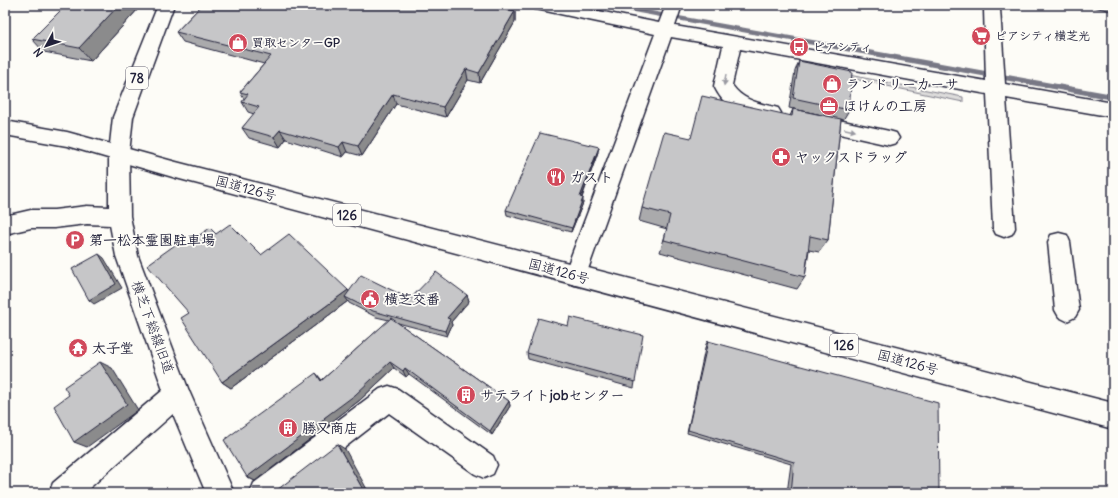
<svg xmlns="http://www.w3.org/2000/svg" width="1118" height="498" viewBox="0 0 1118 498" font-family="Delius,'Klee One',sans-serif">
  <style>
    .green { fill: #dddcdb; stroke: #807f8b }
    .lines { fill: none; stroke-linecap: round; stroke-linejoin: round }
    .stream { fill: #787885; fill-rule: evenodd }
    .minor-casing { stroke: #22223b; stroke-width: 3 }
    .major-casing { stroke: #22223b; stroke-width: 3 }
    .highway-casing { stroke: #22223b; stroke-width: 3 }
    .minor { fill: #fdfcf7; fill-rule: evenodd }
    .major { fill: #fdfcf7; fill-rule: evenodd }
    .highway { fill: #fdfcf7; fill-rule: evenodd }
    .wall { fill: #aaaaac; stroke: #22223b }
    .shaded-wall { fill: #8b8b8c; stroke: #22223b }
    .building { fill: #c6c6c8; stroke: #22223b }
    .oneway { fill: #9a9aa2 }
    .labels { text-anchor: middle; stroke-width: 3.5; stroke-linejoin: round; paint-order: stroke }
    .far-poi-label { font-size: 12px; font-weight: bold; fill: #22223b; stroke: #fdfcf7; text-anchor: start }
    .shield { fill: #fdfcf7; stroke: #646373; stroke-width: 1 }
    .shield-label { font-size: 13px; font-weight: bold; fill: #22223b }
    .poi-label { font-size: 14px; font-weight: bold; fill: #22223b; stroke: #fdfcf7; text-anchor: start }
    .street-label { font-size: 14px; fill: #22223b; stroke: #fdfcf7 }
  </style>
  <rect width="100%" height="100%" fill="#fdfcf7"/>
  <filter id="ink" filterUnits="userSpaceOnUse"><feTurbulence type="fractalNoise" baseFrequency=".025" numOctaves="2"/><feDisplacementMap in="SourceGraphic" scale="8" xChannelSelector="R" yChannelSelector="G"/><feConvolveMatrix kernelMatrix="1 2 1 2 8 2 1 2 1" color-interpolation-filters="sRGB"/></filter>
  <g filter="url(#ink)">
    <!-- green -->
    <path class="green" d="M797,65L963,97V102L797,67Z"/>
    <g class="lines">
      <!-- stream -->
      <path class="stream" d="M603,5H618L1113,94V100L606,7Z"/>
      <!-- minor casing -->
      <g class="minor-casing">
        <path id="minor" d="M533,5H568L659,23L666,5H682L675,26L986,81L984,9L986,5H997L1000,9L1005,84L1113,103V117L1006,98L1015,228L1012,234L1004,237L996,234L993,228L987,94L740,49L732,85C744,102 760,103 778,108L781,113L778,118C763,122 738,114 727,104C721,99 717,92 714,86L723,46L671,37L586,275L583,282L575,285L567,282L564,275L655,34L541,10L535,9Z
          M811,114L889,131L896,133L899,138L896,143L889,145L804,126L801,121L804,116Z
          M119,145L126,148L129,153L130,216L138,256L189,391L234,493H206L173,414L84,493H49L53,483L163,390L116,256L110,225L87,224L54,228H31L5,234V216L31,210H54L87,206L109,207V153L112,148Z
          M1059,233L1067,235L1070,242L1079,310L1075,317L1067,321L1059,317L1055,310L1048,242L1051,235Z
          M389,386L398,389L493,456L497,465L493,474L484,478L475,474L389,413L286,493H250L254,483L380,389Z"/>
      </g>
      <!-- major casing -->
      <g class="major-casing">
        <path id="major" d="M158,5H174L133,117L129,153L126,158L119,161L112,158L109,153L113,117Z"/>
      </g>
      <!-- highway casing -->
      <g class="highway-casing">
        <path id="highway" d="M5,121L67,132L176,162L1113,403V429L176,178L67,146L5,135Z"/>
      </g>
      <!-- minor -->
      <use href="#minor" class="minor"/>
      <!-- major -->
      <use href="#major" class="major"/>
      <!-- highway -->
      <use href="#highway" class="highway"/>
    </g>
    <!-- wall -->
    <path class="wall" d="M66,5H135L138,9L91,61L44,52L32,39Z
      M196,5H490L515,11V22L480,83L468,80L446,117L396,104L362,156L347,152L343,157L286,139L280,147L249,138L242,128L254,114L248,112L242,102L244,99L240,92L264,64L183,42L176,32L201,6Z
      M1083,5H1113V11Z
      M799,61L849,110L843,120L841,119L828,240L819,252L809,250L805,277L797,289L660,252L667,229L639,221L642,208L691,138L790,116L793,109L822,115L789,108L795,71Z
      M598,152L582,198L583,203L571,232L507,215L506,210Z
      M216,234L261,255L348,290L349,292L410,299L467,295L469,301L451,322L452,325L447,336L398,323L509,401L510,406L492,435L409,374L406,377L394,368L360,400L330,423V424L255,481L247,477L322,380L389,320L376,317L349,303L348,301L231,388L222,382L187,244Z
      M568,326L635,382L634,388L528,359L527,353Z
      M708,341L939,493H787L791,464L687,433L706,344Z"/>
    <!-- shaded-wall -->
    <path class="shaded-wall" d="M119,5H135L138,9L91,61L79,48Z
      M515,11V22L480,83L479,73Z
      M466,69L468,80L446,117L443,107Z
      M393,94L396,104L362,156L358,146Z
      M280,130L286,139L280,147L274,137Z
      M343,142L347,152L343,157L339,147Z
      M599,147L598,152L580,202V197Z
      M583,198V203L571,232L572,228Z
      M99,254L104,258L122,288L94,304L89,300Z
      M348,290L353,297H345L348,301L231,388L222,382Z
      M467,295L469,301L451,322L452,325L447,336L445,331L447,318Z
      M100,362L112,368L138,410L87,447L74,442Z
      M390,362L394,368L360,400L330,423V424L255,481L247,477L324,418Z
      M405,368L409,374L406,377L403,371Z
      M316,373L321,379L326,386L321,381Z
      M509,401L510,406L492,435L490,431Z
      M337,444L345,449L369,493H365Z"/>
    <!-- building -->
    <path class="building" d="M66,5H119L79,48L32,39Z
      M202,5H490L515,11L479,73L466,69L443,107L393,94L358,146L343,142L339,147L280,130L274,137L242,128L259,107L242,102L248,94L240,92L271,56L176,32Z
      M799,61L852,72L849,110L793,98Z
      M702,96L792,116L793,109L841,119L828,240L810,236L805,277L664,240L670,215L642,208L664,132L691,138Z
      M540,133L599,147L580,197L583,198L572,228L506,210Z
      M230,224L261,255L289,234L348,290L222,382L181,318L189,313L147,265L182,240L186,244L210,228L216,234Z
      M99,254L116,284L89,300L72,269Z
      M436,272L467,295L447,318L450,319L445,331L373,311L345,297L361,275L410,299Z
      M570,317L643,335L635,382L527,353L538,318L568,326Z
      M391,318L509,401L490,431L405,368L403,371L390,362L355,395L324,418L325,419L247,477L224,440L316,373L321,381Z
      M708,341L938,403L939,493H791L794,462L688,430Z
      M100,362L127,404L74,442L54,406L69,395L64,387Z
      M337,444L365,493H255L253,490H277Z"/>
    <!-- one-way arrows -->
    <defs><path id="oneway-solid" d="M-6-.8H1V-3.2L6.5 0L1 3.2V.8H-6Z"/></defs>
    <g class="oneway">
      <use href="#oneway-solid" transform="translate(725 80) rotate(100)"/>
      <use href="#oneway-solid" transform="translate(850 130) rotate(12)"/>
    </g>
  </g>
  <!-- icons -->
  <defs>
    <g id="supermarket-disc" transform="scale(1)"><circle r="9.5" fill="#d1495b" stroke="#fdfcf7"/><path d="M-6-5.5h2.5l.6 2H6L4.5 2H-2.5L-4.4-4H-6ZM-1.5 3.2a1.3 1.3 0 1 0 .1 0ZM3 3.2a1.3 1.3 0 1 0 .1 0Z" fill="#fff"/></g>
    <g id="shop-disc" transform="scale(1)"><circle r="9.5" fill="#d1495b" stroke="#fdfcf7"/><path d="M-5-2.5h2.3a2.7 3.5 0 0 1 5.4 0H5L5.5 6h-11ZM-1.5-2.5h3a1.5 2.3 0 0 0-3 0Z" fill="#fff"/></g>
    <g id="bus-disc" transform="scale(1)"><circle r="9.5" fill="#d1495b" stroke="#fdfcf7"/><path d="M-5-6H5V4H4V6H2V4H-2V6H-4V4H-5ZM-3.5-4V0h7V-4ZM-3.5 1.2v1.5H-2V1.2ZM2 1.2v1.5H3.5V1.2Z" fill="#fff"/></g>
    <g id="office-disc" transform="scale(1)"><circle r="9.5" fill="#d1495b" stroke="#fdfcf7"/><path d="M-6-3h4V-5.5h4V-3h4V5H-6ZM-1-4.5V-3h2v-1.5ZM-6 0V1H6V0Z" fill="#fff"/></g>
    <g id="pharmacy-disc" transform="scale(1)"><circle r="9.5" fill="#d1495b" stroke="#fdfcf7"/><path d="M-2-6h4v4h4v4h-4v4h-4v-4h-4v-4h4Z" fill="#fff"/></g>
    <g id="restaurant-disc" transform="scale(1)"><circle r="9.5" fill="#d1495b" stroke="#fdfcf7"/><path d="M-5-6h1v4h1v-4h1v4h1v-4h1v5L-1.5 .5V6h-2V.5L-5-1ZM5-6V6H3V1.5H1.5Q1.5-4 5-6Z" fill="#fff"/></g>
    <g id="parking-disc" transform="scale(1)"><circle r="9.5" fill="#d1495b" stroke="#fdfcf7"/><path d="M-3.5-5.5H1a3.5 3.5 0 0 1 0 7H-1V5.5H-3.5ZM-1-3.4V-.6H.8a1.4 1.4 0 0 0 0-2.8Z" fill="#fff"/></g>
    <g id="civic-disc" transform="scale(1)"><circle r="9.5" fill="#d1495b" stroke="#fdfcf7"/><path d="M-.6-6.5H3V-4.5H.6V-3L4-1V1h2V6H-6V1h2V-1L-.6-3ZM-1.2 2.5V6h2.4V2.5Z" fill="#fff"/></g>
    <g id="temple-disc" transform="scale(1)"><circle r="9.5" fill="#d1495b" stroke="#fdfcf7"/><path d="M0-6L5-2H3V0L6.5 2.5H4V6H1.5V3h-3V6H-4V2.5H-6.5L-3 0V-2H-5Z" fill="#fff"/></g>
    <g id="building-disc" transform="scale(1)"><circle r="9.5" fill="#d1495b" stroke="#fdfcf7"/><path d="M-4-6H4V6H1V3H-1V6H-4ZM-2.5-4.3h1.7v1.8h-1.7ZM.8-4.3h1.7v1.8H.8ZM-2.5-1h1.7V.8h-1.7ZM.8-1h1.7V.8H.8Z" fill="#fff"/></g>
  </defs>
  <g fill-rule="evenodd">
    <use href="#supermarket-disc" x="981" y="36"/>
    <use href="#shop-disc" x="238" y="43"/>
    <use href="#bus-disc" x="799" y="47"/>
    <use href="#shop-disc" x="832" y="84"/>
    <use href="#office-disc" x="829" y="106"/>
    <use href="#pharmacy-disc" x="781" y="157"/>
    <use href="#restaurant-disc" x="556" y="177"/>
    <use href="#parking-disc" x="75" y="240"/>
    <use href="#civic-disc" x="370" y="299"/>
    <use href="#temple-disc" x="78" y="348"/>
    <use href="#building-disc" x="466" y="395"/>
    <use href="#building-disc" x="288" y="428"/>
  </g>
  <g class="labels">
    <!-- far-poi labels -->
    <g class="far-poi-label">
      <text x="995" y="40">ピアシティ横芝光</text>
      <text x="252" y="47">買取センターGP</text>
      <text x="813" y="51">ピアシティ</text>
    </g>
    <!-- shield labels -->
    <g class="shield">
      <rect x="126" y="67" width="22" height="22" rx="3"/>
      <rect x="333" y="204" width="28" height="22" rx="3"/>
      <rect x="830" y="334" width="28" height="22" rx="3"/>
    </g>
    <g class="shield-label">
      <text x="137" y="83">78</text>
      <text x="347" y="220">126</text>
      <text x="844" y="350">126</text>
    </g>
    <!-- poi labels -->
    <g class="poi-label">
      <text x="846" y="89">ランドリーカーサ</text>
      <text x="843" y="111">ほけんの工房</text>
      <text x="795" y="162">ヤックスドラッグ</text>
      <text x="570" y="182">ガスト</text>
      <text x="89" y="245">第一松本霊園駐車場</text>
      <text x="384" y="304">横芝交番</text>
      <text x="92" y="353">太子堂</text>
      <text x="480" y="400">サテライトjobセンター</text>
      <text x="302" y="433">勝又商店</text>
    </g>
    <!-- street labels -->
    <g class="street-label">
      <text transform="translate(246 188) rotate(15)" y="5">国道126号</text>
      <text transform="translate(559 271) rotate(15)" y="5">国道126号</text>
      <text transform="translate(153 327) rotate(70)" y="5">横芝下総線旧道</text>
      <text transform="translate(908 362) rotate(15)" y="5">国道126号</text>
    </g>
  </g>
  <!-- margin -->
  <rect width="1118" height="498" fill="none" stroke="#fdfcf7" stroke-width="20"/>
  <rect x="10" y="10" width="1098" height="478" fill="none" stroke="#22223b" stroke-width="1.5" filter="url(#ink)"/>
  <!-- north arrow -->
  <g transform="translate(46 46) rotate(230)" stroke="#fdfcf7" stroke-width="3" paint-order="stroke">
  <path d="M0-3L7 15L0 10L-7 15Z" fill="#22223b"/>
  <text y="-6" font-size="11" font-weight="bold" text-anchor="middle" fill="#22223b">N</text>
  </g>
</svg>
